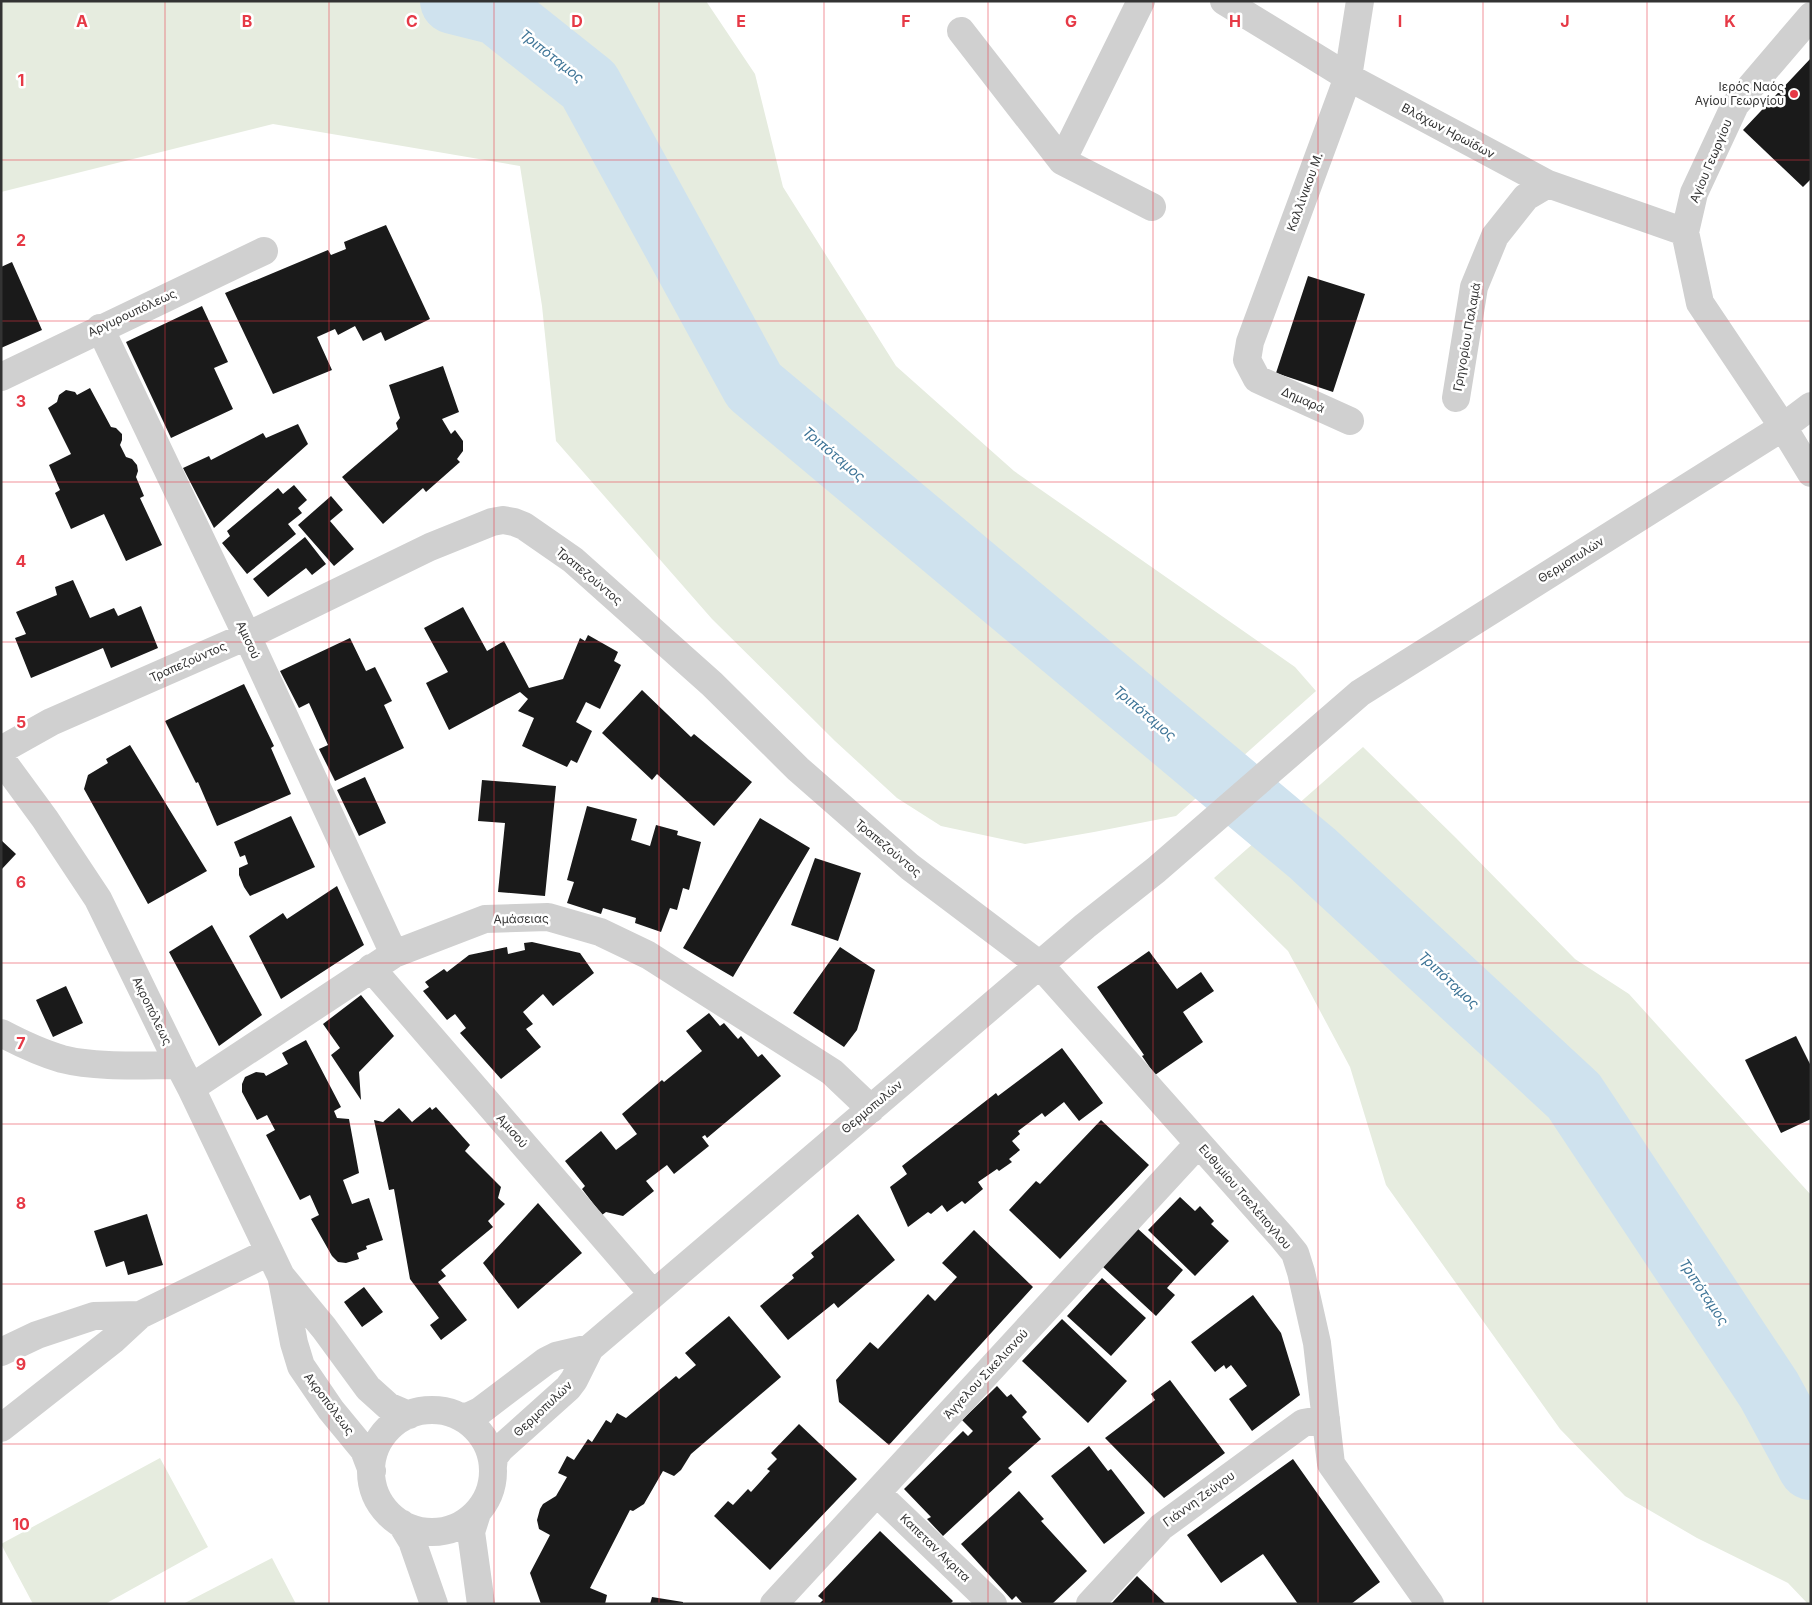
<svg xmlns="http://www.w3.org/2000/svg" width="1812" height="1605" viewBox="0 0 1812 1605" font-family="Inter,sans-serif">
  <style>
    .green { fill: #e6ecdf }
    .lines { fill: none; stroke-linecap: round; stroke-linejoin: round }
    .river { stroke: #cfe2ee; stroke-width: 66 }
    .building { fill: #1a1a1a }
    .minor { stroke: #d0d0d0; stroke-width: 28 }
    .grid { fill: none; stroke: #e63946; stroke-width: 1; stroke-opacity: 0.55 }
    .poi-dot { fill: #e63946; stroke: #fff; stroke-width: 2 }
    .labels { text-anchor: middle; stroke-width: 5; stroke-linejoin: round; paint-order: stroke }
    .poi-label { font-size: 12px; fill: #333; stroke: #fff; text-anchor: end }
    .street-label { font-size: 12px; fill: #333; stroke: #fff }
    .water-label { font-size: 14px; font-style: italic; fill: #3f7597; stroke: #fff }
    .grid-label { font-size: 16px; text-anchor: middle; font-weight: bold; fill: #e63946; stroke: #fff; stroke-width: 5; stroke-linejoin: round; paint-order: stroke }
  </style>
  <rect width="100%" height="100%" fill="#fff"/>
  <!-- green -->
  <path class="green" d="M1,1H706L755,74L783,187L896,366L1014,471L1295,667L1316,691L1176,816L1094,832L1025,844L941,826L897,798L835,741L712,619L556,441L542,306L520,166L273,124L1,192Z
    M1363,747L1456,838L1575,959L1629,994L1811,1195V1604H1808L1788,1583L1697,1538L1625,1496L1560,1429L1386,1185L1350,1067L1288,951L1214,878Z
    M160,1458L208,1547L105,1604H33L1,1544Z
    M272,1558L296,1604H183Z"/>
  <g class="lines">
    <!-- river -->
    <path class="river" d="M453,1L497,12L589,85L754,386L1313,854L1574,1096L1769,1390L1811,1467"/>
  </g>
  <!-- building -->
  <path class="building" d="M1811,58V179L1803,187L1743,130Z
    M386,225L430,319L385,341L381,332L363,341L355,326L338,335L335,329L317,337L332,370L273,394L225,293L328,250L331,255L346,249L344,242Z
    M12,262L42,330L1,348V267Z
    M1308,276L1365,294L1333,392L1276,373Z
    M202,306L228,362L214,368L233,409L171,438L126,342Z
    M443,366L459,412L442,419L451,434L455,430L463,441V451L457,459L460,462L426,492L423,488L383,524L342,477L398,429L396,423L400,418L389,385Z
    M90,388L111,427L116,428L122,434V440L120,445L126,457L132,459L137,465L138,471L136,477L144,496L140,498L162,545L126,561L104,514L71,529L55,493L60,490L49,465L71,454L48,408L57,402L59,395L66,390L75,392L77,395Z
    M298,424L308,444L214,528L183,468L209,456L211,460L263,433L266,438Z
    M294,485L307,500L298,508L302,513L288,524L296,534L247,574L222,543L230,536L227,531L278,488L283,494Z
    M331,496L343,510L330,521L354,549L334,566L298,525Z
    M305,537L326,564L312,575L306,568L268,597L253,579Z
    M73,580L90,618L114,608L118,616L141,606L158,648L111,668L103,648L31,678L15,638L26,634L16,612L57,595L55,587Z
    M463,607L487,651L504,641L529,688L563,679L580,638L585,641L588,635L618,652L614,661L621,665L600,709L586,702L576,722L592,731L577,763L571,760L567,767L522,746L534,718L518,711L528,699L520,692L449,730L426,683L448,672L424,628Z
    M350,638L366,671L375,667L392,701L384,705L404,748L335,781L319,749L328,745L309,703L299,708L280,671Z
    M244,684L274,746L271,748L291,794L217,826L198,782L196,783L165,721Z
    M642,690L691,737L694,734L752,782L714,826L657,774L652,780L602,733Z
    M130,745L207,871L148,904L84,789L88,775L108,763L106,759Z
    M365,777L386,823L359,836L337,790Z
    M482,780L556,786L545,896L498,892L505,823L478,821Z
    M587,806L637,819L631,840L650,846L656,825L678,831L677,835L701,842L689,890L683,888L677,910L670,908L661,932L635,923L636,918L603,908L601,914L567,903L574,882L567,880Z
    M291,816L315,867L250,896L244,887L239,875V868L248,864L245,855L240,857L234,842Z
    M760,818L810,848L733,977L683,948Z
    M1,840L16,854L1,870Z
    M815,858L861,873L838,941L791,925Z
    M337,886L364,945L281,999L249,936L283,913L287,919Z
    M212,925L262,1015L219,1046L169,952Z
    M532,942L580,953L594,973L553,1006L543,994L523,1012L533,1024L526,1029L541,1047L501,1079L460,1033L466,1028L455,1014L447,1020L423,991L429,987L425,982L444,969L447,972L469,955L507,947L508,954L525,950L524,943Z
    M840,947L875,970L857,1030L844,1047L793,1013Z
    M1149,951L1177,989L1201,972L1214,991L1183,1012L1203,1042L1155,1075L1142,1056L1144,1055L1097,987Z
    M66,986L83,1023L53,1037L36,1000Z
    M361,995L394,1036L359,1072L361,1100L331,1055L340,1048L323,1024Z
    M709,1013L720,1026L724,1023L738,1039L741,1036L758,1057L762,1054L781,1076L707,1138L705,1135L702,1137L709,1146L674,1174L667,1165L646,1181L654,1191L623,1216L606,1212L602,1215L582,1189L585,1186L565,1161L601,1131L616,1150L637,1134L622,1114L662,1080L664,1082L702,1051L686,1031Z
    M1796,1036L1811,1066V1119L1781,1133L1745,1060Z
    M306,1040L341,1107L334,1111L337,1118L349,1119L359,1173L343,1180L352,1204L369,1198L383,1240L366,1246L367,1249L357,1253L359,1259L346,1263L338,1262L332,1256L311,1219L319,1215L310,1195L300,1200L266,1135L275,1130L267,1115L257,1120L242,1092V1084L245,1077L256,1072L264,1073L266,1076L288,1064L282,1053Z
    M1062,1048L1103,1103L1079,1121L1064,1102L1045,1117L1042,1113L1018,1131L1020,1134L1012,1141L1020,1150L1009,1159L1012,1162L999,1171L997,1169L978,1182L983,1189L965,1204L962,1201L947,1212L942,1205L931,1214L928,1212L908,1227L890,1187L907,1174L902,1166L996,1093L998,1096Z
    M430,1107L432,1110L436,1107L470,1145L465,1151L501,1187L498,1198L505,1204L488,1221L493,1227L441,1270L446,1276L438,1282L467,1320L441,1340L430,1325L439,1318L410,1279L394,1189L389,1190L374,1120L383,1122L399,1108L412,1122Z
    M1101,1120L1149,1165L1060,1259L1009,1210L1036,1181L1040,1184Z
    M1180,1197L1195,1211L1200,1206L1214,1221L1211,1224L1229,1241L1195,1276L1148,1230Z
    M538,1203L582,1253L518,1309L483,1263Z
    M147,1214L163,1265L128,1275L124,1261L106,1267L94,1231Z
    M858,1214L895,1260L838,1308L834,1303L788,1340L760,1306L794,1278L792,1275L814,1257L811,1253Z
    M1137,1228L1183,1270L1167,1288L1175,1295L1156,1316L1102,1266Z
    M974,1230L1033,1287L889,1445L839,1402L836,1380L870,1342L878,1349L928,1294L935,1301L957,1277L942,1263Z
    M1102,1278L1146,1318L1111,1356L1067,1316Z
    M364,1287L383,1312L362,1327L344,1302Z
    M1253,1295L1281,1333L1300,1395L1252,1431L1229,1399L1247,1386L1231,1365L1226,1369L1224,1365L1215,1372L1191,1342Z
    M729,1316L781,1377L691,1454L681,1470L674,1476L663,1471L644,1504L633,1511L630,1510L590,1588L607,1595L605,1604H541L530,1573L550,1535L539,1529L537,1520L540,1509L543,1504L556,1496L567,1477L558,1473L567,1456L574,1460L588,1439L592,1442L606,1420L611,1423L617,1413L626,1418L676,1376L679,1379L696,1365L685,1353Z
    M1062,1319L1127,1381L1088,1423L1022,1361Z
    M1170,1380L1225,1453L1164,1498L1105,1438L1155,1400L1151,1394Z
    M997,1386L1007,1397L1011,1394L1027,1412L1022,1417L1041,1439L1008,1468L1012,1472L943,1536L927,1519L931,1517L904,1489L963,1431L968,1436L973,1431L962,1420Z
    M799,1424L857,1479L770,1570L714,1516L728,1501L733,1505L748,1489L751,1492L770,1471L767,1469L777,1459L771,1453Z
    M1089,1446L1108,1471L1111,1469L1145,1513L1104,1544L1051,1476Z
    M1293,1459L1380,1582L1351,1604H1298L1263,1554L1221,1583L1187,1535Z
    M1019,1491L1044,1519L1041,1521L1087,1571L1052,1604H1023L1016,1596L1012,1600L961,1544Z
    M880,1531L953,1601L950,1604H819L823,1600L818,1596Z
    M1137,1576L1166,1604H1111Z
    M652,1597L683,1602V1604H650Z"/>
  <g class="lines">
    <!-- minor -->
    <path class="minor" d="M1224,1L1348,77L1548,184L1685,232
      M1811,16L1735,105L1694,193L1685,232L1700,303L1783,427L1811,473
      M961,31L1062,161L1152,207
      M1062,161L1141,1
      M100,328L247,636L394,954
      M1,377L264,251
      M1456,398L1474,287L1495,236L1526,197L1548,184
      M1350,421L1257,379L1247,360L1250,342L1348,77L1360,1
      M1,750L51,722L247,636L430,547L492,522L503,520L514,522L524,526L573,560L712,684L798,769L910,867L1040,965L1282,1237L1295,1253L1301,1272L1317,1343L1331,1464L1430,1604
      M1,759L45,819L98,899L179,1065L191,1088L281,1276L324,1328L368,1388L388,1406L409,1415
      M371,968L653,1294
      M1,1033C20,1043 41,1053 62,1059C97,1068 143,1065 179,1065
      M191,1088L394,954L485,919L548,917L600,932L648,955L832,1072L871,1109
      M282,1280L294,1343L301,1366L331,1410L364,1450L372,1471
      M1,1352L37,1335L94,1316L140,1315L269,1252
      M371 1471a61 61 0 1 1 122 0a61 61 0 1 1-122 0Z
      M460,1416L467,1417L480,1411L546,1361L556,1356L590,1348
      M1,1428L113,1340L140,1315
      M493,1466L494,1457L501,1448L568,1388L574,1380L590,1348L1085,926L1156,870L1360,693L1783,427L1811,406
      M877,1493L993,1604
      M477,1513L471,1532L481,1604
      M401,1523L412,1541L434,1604
      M774,1604L1198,1144
      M1090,1604L1161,1527L1303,1423L1326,1419"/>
  </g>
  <!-- grid -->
  <path class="grid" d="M165,1V1604M329,1V1604M494,1V1604M659,1V1604M824,1V1604M988,1V1604M1153,1V1604M1318,1V1604M1483,1V1604M1647,1V1604M1,160H1811M1,321H1811M1,482H1811M1,642H1811M1,802H1811M1,963H1811M1,1124H1811M1,1284H1811M1,1444H1811"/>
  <!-- markers -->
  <circle class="poi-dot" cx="1794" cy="94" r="5"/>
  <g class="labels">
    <!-- poi labels -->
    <g class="poi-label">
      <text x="1784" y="91">Ιερός Ναός<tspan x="1784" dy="14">Αγίου Γεωργίου</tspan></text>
    </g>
    <!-- street labels -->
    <g class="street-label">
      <text transform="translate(1448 131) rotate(28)" y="4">Βλάχων Ηρωίδων</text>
      <text transform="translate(1711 161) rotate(-67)" y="4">Αγίου Γεωργίου</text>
      <text transform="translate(1305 192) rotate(-70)" y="4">Καλλίνικου Μ.</text>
      <text transform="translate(132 313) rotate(-25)" y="4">Αργυρουπόλεως</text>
      <text transform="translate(1467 337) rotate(-80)" y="4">Γρηγορίου Παλαμά</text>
      <text transform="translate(1303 400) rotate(24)" y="4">Δημαρά</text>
      <text transform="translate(1571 560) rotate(-32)" y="4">Θερμοπυλών</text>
      <text transform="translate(589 576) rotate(40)" y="4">Τραπεζούντος</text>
      <text transform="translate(248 640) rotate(65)" y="4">Αμισού</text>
      <text transform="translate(188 662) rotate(-24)" y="4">Τραπεζούντος</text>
      <text transform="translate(888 848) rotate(40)" y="4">Τραπεζούντος</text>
      <text transform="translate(521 919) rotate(-1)" y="4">Αμάσειας</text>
      <text transform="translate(152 1011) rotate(64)" y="4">Ακροπόλεως</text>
      <text transform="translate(872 1107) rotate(-40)" y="4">Θερμοπυλών</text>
      <text transform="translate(512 1131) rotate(49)" y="4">Αμισού</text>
      <text transform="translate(1245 1197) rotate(49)" y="4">Ευθυμίου Τσελέπογλου</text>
      <text transform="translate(986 1374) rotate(-47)" y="4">Άγγελου Σικελιανού</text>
      <text transform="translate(329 1404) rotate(53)" y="4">Ακροπόλεως</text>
      <text transform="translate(543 1409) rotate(-43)" y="4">Θερμοπυλών</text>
      <text transform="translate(1199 1499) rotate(-36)" y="4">Γιάννη Ζεύγου</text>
      <text transform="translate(935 1548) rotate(44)" y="4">Καπεταν Ακριτα</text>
    </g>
    <!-- water labels -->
    <g class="water-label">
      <text transform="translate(552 56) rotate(38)" y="5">Τριπόταμος</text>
      <text transform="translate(834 454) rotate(40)" y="5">Τριπόταμος</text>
      <text transform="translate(1145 713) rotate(40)" y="5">Τριπόταμος</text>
      <text transform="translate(1449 980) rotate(43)" y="5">Τριπόταμος</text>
      <text transform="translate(1704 1292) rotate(56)" y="5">Τριπόταμος</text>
    </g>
  </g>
  <g class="grid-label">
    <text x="82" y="27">A</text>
    <text x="247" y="27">B</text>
    <text x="412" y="27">C</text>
    <text x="577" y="27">D</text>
    <text x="741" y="27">E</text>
    <text x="906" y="27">F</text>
    <text x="1071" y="27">G</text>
    <text x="1235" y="27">H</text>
    <text x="1400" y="27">I</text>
    <text x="1565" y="27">J</text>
    <text x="1730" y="27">K</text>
    <text x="21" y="86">1</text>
    <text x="21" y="246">2</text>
    <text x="21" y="407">3</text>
    <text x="21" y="567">4</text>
    <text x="21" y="728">5</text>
    <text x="21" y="888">6</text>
    <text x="21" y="1049">7</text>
    <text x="21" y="1209">8</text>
    <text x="21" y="1370">9</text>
    <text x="21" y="1530">10</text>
  </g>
  <!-- border -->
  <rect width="1812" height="1605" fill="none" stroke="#333333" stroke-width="5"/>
</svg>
